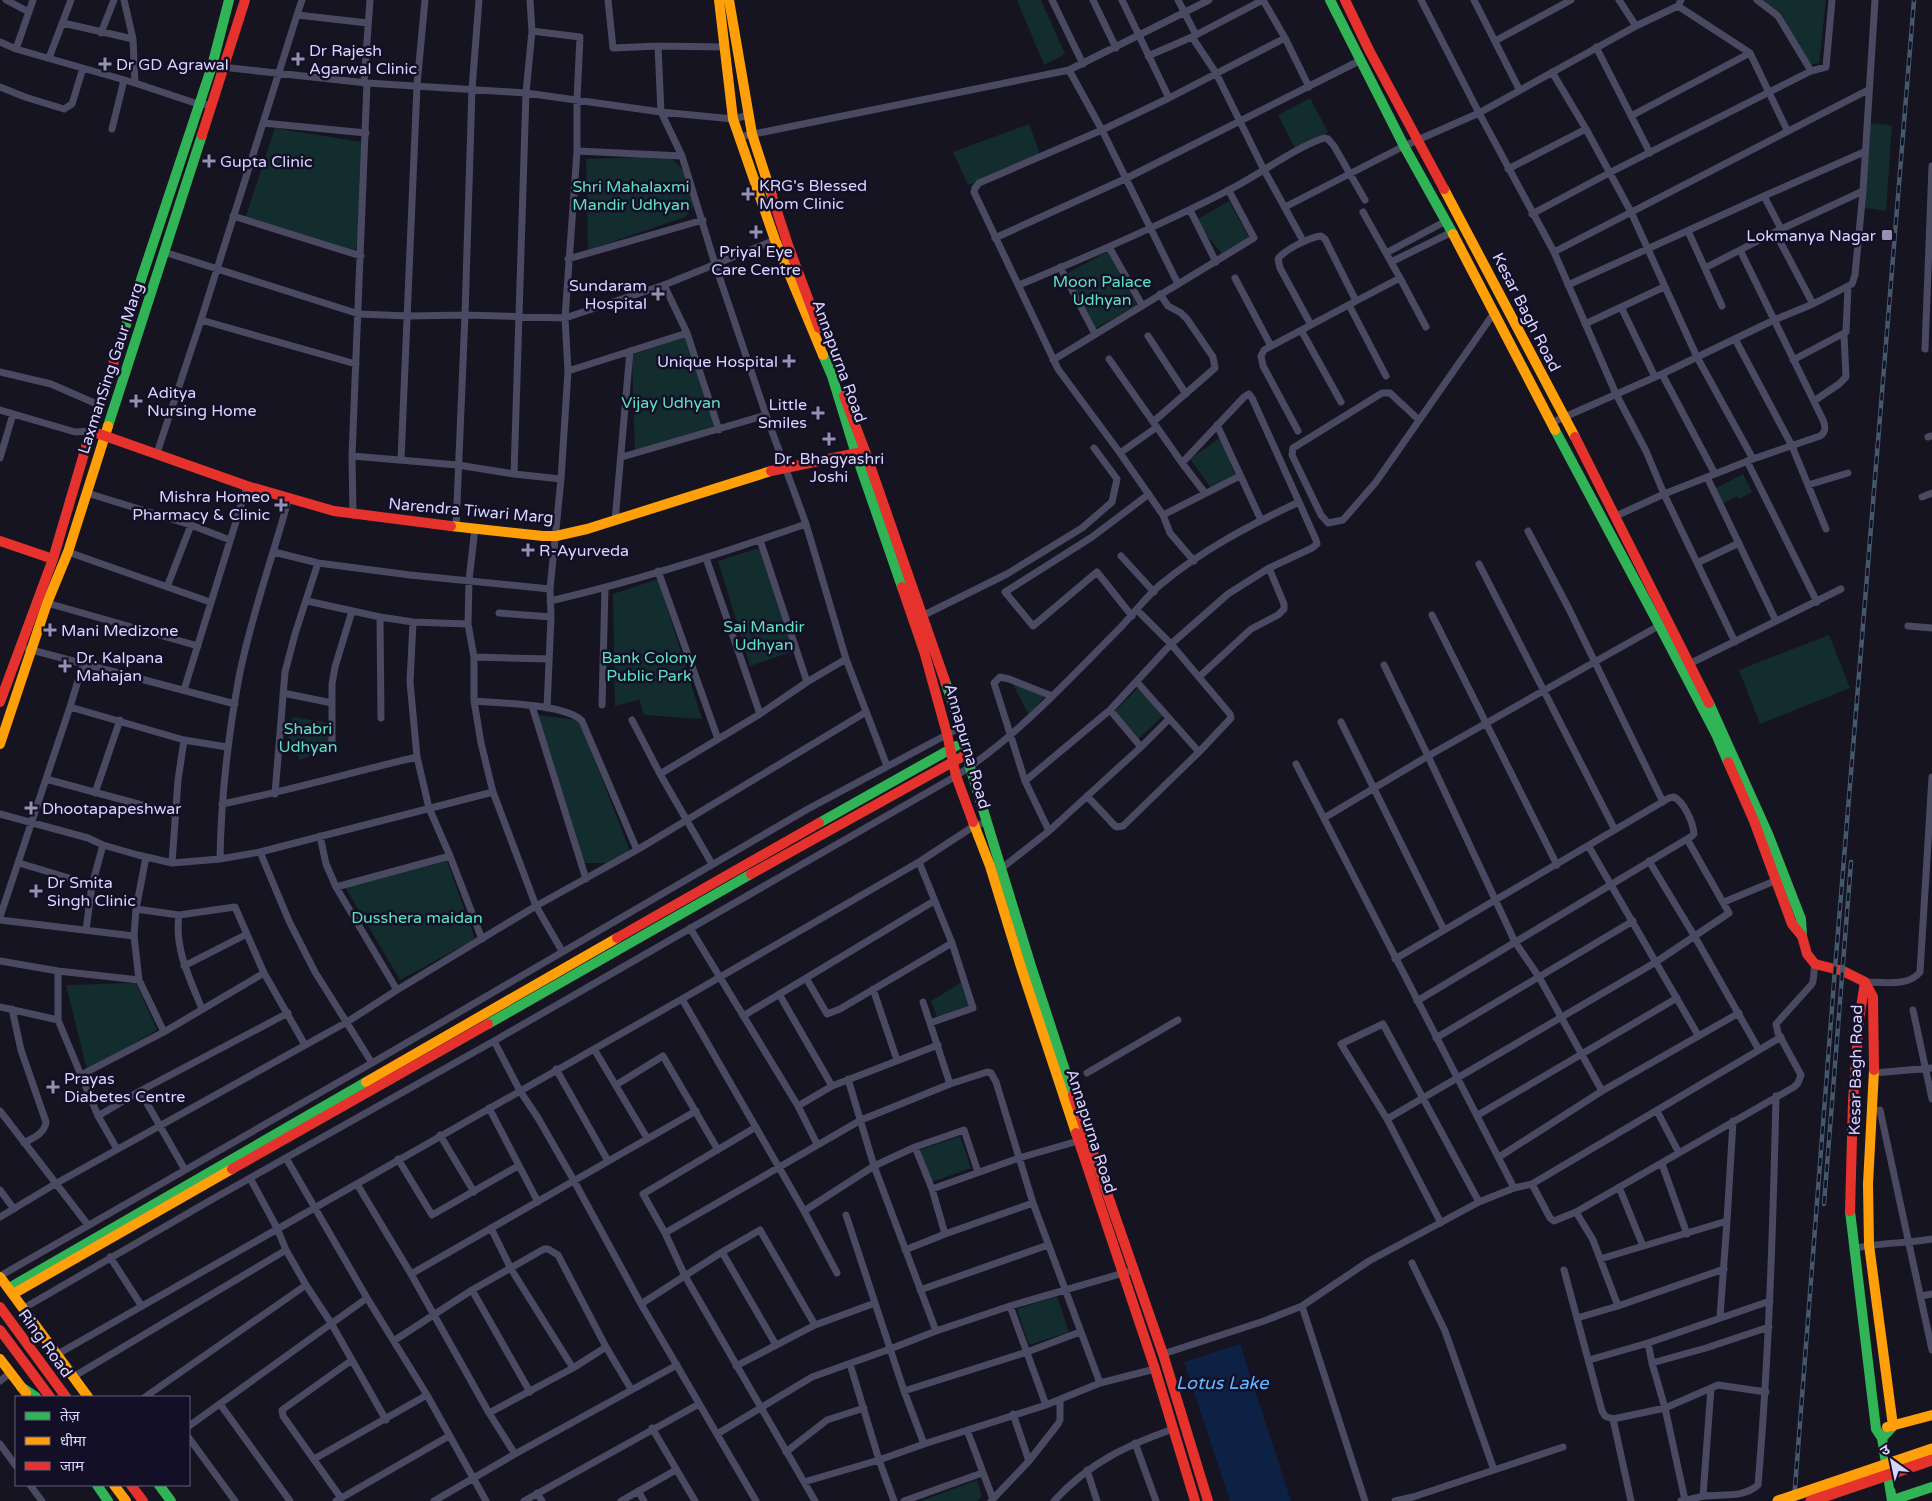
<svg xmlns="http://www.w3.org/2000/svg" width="1932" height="1501" viewBox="0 0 1932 1501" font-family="'Varela Round','Noto Sans Devanagari',sans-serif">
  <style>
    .green { fill: #132c2d }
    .water { fill: #0d2144 }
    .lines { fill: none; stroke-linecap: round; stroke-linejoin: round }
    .street { stroke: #4a4962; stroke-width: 7 }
    .fast { stroke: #30b455; stroke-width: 10 }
    .slow { stroke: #ff9f0a; stroke-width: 10 }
    .jam { stroke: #e5322d; stroke-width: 10 }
    .rail-casing { stroke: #43596b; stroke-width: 4.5 }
    .rail { stroke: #130f26; stroke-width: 2.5; stroke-dasharray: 8; stroke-linecap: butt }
    .slow-bridge { stroke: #ff9f0a; stroke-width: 11 }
    .jam-bridge { stroke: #e5322d; stroke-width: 11 }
    .poi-dot { fill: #9591b1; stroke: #130f26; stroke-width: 2 }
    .labels { text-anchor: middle; stroke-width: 5; stroke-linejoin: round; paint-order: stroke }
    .poi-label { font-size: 16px; fill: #d9d4ff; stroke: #130f26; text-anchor: start }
    .park-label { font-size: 16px; fill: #5fe0c0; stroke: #130f26 }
    .street-label { font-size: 16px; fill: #d9d4ff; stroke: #130f26 }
    .water-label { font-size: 18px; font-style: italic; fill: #62b6ff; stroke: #130f26 }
  </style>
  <rect width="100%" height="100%" fill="#161421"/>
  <!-- green -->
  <path class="green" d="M1017,0H1041L1065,54L1044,65Z
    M1762,0H1826L1819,63L1809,65L1781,13Z
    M1310,98L1328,132L1296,150L1278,115Z
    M1868,123L1892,125L1886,211L1865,208Z
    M1029,124L1039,151L1035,162L968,185L953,152Z
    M275,128L368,143L356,251L244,222Z
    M669,156L685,172L694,206L685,217L588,250L586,159Z
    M1229,201L1249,238L1222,254L1195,221Z
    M1108,251L1137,305L1094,329L1066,274Z
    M688,335L719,430L635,453L632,355Z
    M1221,437L1235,475L1211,488L1190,459Z
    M1743,474L1752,492L1739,499L1737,496L1721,504L1713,490Z
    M759,548L794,651L750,666L718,561Z
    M658,579L702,719L644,715L639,700L615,706L613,594Z
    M1829,635L1850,688L1760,724L1739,670Z
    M1012,683L1045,696L1029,715Z
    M1138,688L1163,716L1135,742L1112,714Z
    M538,715L579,720L630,851L607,863H584Z
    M292,717L331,723L332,747L300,760L288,737Z
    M447,861L475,939L400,980L345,887Z
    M962,982L970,1005L937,1017L931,1001Z
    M136,983L157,1030L87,1070L66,985Z
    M960,1136L971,1168L932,1182L920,1150Z
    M1057,1296L1069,1332L1029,1345L1017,1309Z
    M977,1480L982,1496L977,1501H921Z"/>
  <!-- water -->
  <path class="water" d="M1240,1344L1291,1501H1230L1184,1362Z"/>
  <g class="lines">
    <!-- street -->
    <path class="street" d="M6,0L29,12
      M124,0L133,39L135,83
      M302,0L297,15L368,23
      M608,0L613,48L658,46L725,47
      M1052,0L1083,64
      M1093,0L1116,48
      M1122,0L1169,98
      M1178,0L1196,35
      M1263,0L1285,38L1309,87
      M1421,0L1479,113L1554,252L1616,394L1646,451L1664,494L1735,642
      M1474,0L1519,89
      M1619,0L1636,26
      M1757,0L1778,16L1811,71
      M1678,6L1750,53L1787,130
      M297,15L201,320L356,364
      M63,23L133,39
      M532,31L580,37L577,99V151L565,318L568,371L561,479L550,589L551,617L547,708
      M101,33L114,0
      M1192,37L1216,73L1264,170L1301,237
      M1495,41L1571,0
      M0,42L16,49L135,83L198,104L211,105
      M658,46L661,112L682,156L715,264L766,415L806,524L846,659L887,766
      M1596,47L1650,153
      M16,49L33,0
      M1148,56L1192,37L1263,0
      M49,58L71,0
      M212,66L367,83L526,93L661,112L733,119L749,115
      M1069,70L1102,130L1178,284
      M1552,72L1586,129L1631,212L1697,357L1753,459
      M364,83L370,0
      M0,87L25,97L64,109L72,104L83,68
      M1631,116L1750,53
      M263,123L366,133
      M112,129L124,80
      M739,137L1069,70L1209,0
      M577,151L682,156
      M1508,169L1586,129
      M1764,196L1781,229
      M1285,207L1404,146L1479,113L1636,26L1678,6L1681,0
      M1190,210L1216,262
      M1363,212L1400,278
      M1532,214L1609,173L1811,71L1826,67L1832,0
      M233,216L361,256
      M1688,231L1722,306
      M1775,232L1813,304
      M995,238L1127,178L1361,60
      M1109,247L1142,305
      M164,252L359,314L409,316L465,315L565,318L664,285L775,240
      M1554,252L1868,90
      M1386,253L1446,221
      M568,259L703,220
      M1391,262L1452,232
      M1060,267L1095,334
      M1705,268L1775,232L1863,191
      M1235,278L1271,346
      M664,285L687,333L719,430
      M1019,285C1089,256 1159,226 1227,191C1258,176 1292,149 1324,138L1328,139L1334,146L1365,200
      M1568,285L1764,196L1864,152
      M1349,305L1386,376
      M1621,307L1655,377
      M1585,324L1664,287
      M1311,325L1280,268L1278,259C1284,250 1310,237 1321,236L1325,239L1356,301L1400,278L1426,327
      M1301,330L1341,402
      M1148,336L1186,394
      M1735,339L1792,446L1826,529
      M1925,349L1932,166
      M1109,359L1182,463L1205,493
      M1053,360L1254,238L1229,191
      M1793,360L1846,332L1848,286
      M568,371L687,333
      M0,372L51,384L99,405
      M1662,374L1715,474
      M1814,401L1839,384L1846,377L1844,335
      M0,410L75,432L91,431
      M1419,420L1390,393H1382L1293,448L1292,455L1321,515L1328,523L1343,520L1376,482L1494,313
      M1153,422L1215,368L1213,357L1187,319L1181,313L1168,306L1160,294
      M1551,423L1662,374L1774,320L1813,304L1852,284L1855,275L1863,191L1875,0
      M1217,425L1261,520
      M1298,431L1263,366L1261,356L1264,350L1356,301
      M1928,437L1932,436
      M157,453L201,320
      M1120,453L1157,427
      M352,456L458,465L514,474L561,479
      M622,457L766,415
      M0,458L13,414
      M401,460L417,85L425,0
      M1747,461L1817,602
      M1182,463L1244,397L1249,394L1252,398L1299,502
      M514,474L526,93L532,31L530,0
      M1707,477L1776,621
      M1808,485L1848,473
      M87,493L191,525L230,540
      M1922,497L1932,493
      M353,515L352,456L367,83
      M1163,515L1240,476
      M1616,516L1664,494L1753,459L1820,436C1826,432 1826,427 1823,420L1740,250
      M615,521L630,351
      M456,527L465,315L472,89L479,0
      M475,528L469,580L468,624L474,657V701L481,743L493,792L536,906L562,951
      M1528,531L1569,609L1663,802
      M760,540L807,682
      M68,552L210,602
      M274,552L318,563L410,575L550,589
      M1121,556L1154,592
      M706,558L760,714
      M1194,561L1170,533L1163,515L1120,453L1058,369L974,192L975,188L979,183L1102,130L1169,98L1285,38
      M1697,563L1739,543
      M1479,564L1615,830
      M658,571L718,739
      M167,587L191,525
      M307,601L380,617L413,622L468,624
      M550,601C637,581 722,553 806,524
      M47,603L198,646
      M499,613L551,617
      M1432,615L1557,865
      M922,616L1007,574L1082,528L1112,502L1117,479L1094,448
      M1132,616L1097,572L1033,626L1005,592L1092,537L1149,494
      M380,617L381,718
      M413,622L410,682L417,757L429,808L450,856L482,939
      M1908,626L1932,628
      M28,649L235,704
      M474,657L549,659
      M1689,664L1841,589
      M1384,665L1428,756L1515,942L1539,977L1602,1091
      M1199,677L1251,629L1278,615L1284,609V604L1269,568
      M1137,682L1199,752
      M184,690L247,486
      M283,693L332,703
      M474,701C498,703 566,704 582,721L637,850
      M602,705L605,588
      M532,706L586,879
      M70,707L184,740L227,747
      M1110,710L1141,747
      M632,720L660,774L712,864
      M1341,722L1444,930
      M332,745V684L335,667L352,611
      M1296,764L1514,1188
      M660,774L760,714L807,682L846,659
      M46,779L175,814
      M95,793L120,720
      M275,794L285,672L295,634L318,563
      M1087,796L1115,826L1117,827L1123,826L1199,752L1231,718L1230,714L1171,644L1137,610
      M222,804C288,791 352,772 417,757
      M0,814L88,838L103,845L138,855L172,863L220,859L260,852L493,792
      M1324,818L1428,756L1662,624
      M1049,831L1025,781L994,683L1000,677L1009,679L1052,696
      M320,836L326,864L336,887L397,990
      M1589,847L1698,1035
      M260,852L289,921L315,972L372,1063
      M146,857L136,909L134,936L139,980L164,1032
      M220,859C221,798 228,737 239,677C251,616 273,557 289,497
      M1649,861L1695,937L1759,1050
      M919,862L952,943L973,1008L930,1023
      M19,863L92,885
      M172,863L178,780L184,740
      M1002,868L1049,831L1141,747L1169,719
      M336,887L450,856
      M1724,902L1777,880
      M136,909L179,915L235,907L264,973L305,1045
      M179,915C174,948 190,979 202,1009
      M0,917L70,707L83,664
      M0,920L134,936
      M690,928L798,1106L817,1144
      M86,930L92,885L103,845
      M1395,959L1669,798L1674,797C1684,802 1693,822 1694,834L1692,836L1417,1001
      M0,961L58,971L139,980
      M184,966L247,934
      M58,971V1020L98,1116L117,1149
      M806,978L827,1014L840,1009L952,943
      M1865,982C1882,982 1909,987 1920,972L1932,777
      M873,989L897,1060
      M779,994L832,1086
      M682,999L804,1211L837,1273
      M923,1002L950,1084
      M0,1007L58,1020
      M12,1009L21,1050L46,1122C45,1133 33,1138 24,1143
      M1913,1010L1932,1099
      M743,1016L934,901
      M1436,1038L1633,921
      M494,1041L520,1091L538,1118L573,1179L641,1304L756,1501
      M594,1049L647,1138
      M556,1069L608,1161
      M1087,1073L1178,1020
      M1874,1073L1932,1068
      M81,1075L164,1032L264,973
      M848,1079L874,1166L936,1331
      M616,1085L663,1056L718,1150
      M140,1091L185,1170
      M798,1106L832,1086L938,1045
      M489,1108L538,1202
      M1880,1110L1932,1350
      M0,1111L88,1225
      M1657,1111L1679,1153
      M1478,1115L1677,998
      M98,1116L140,1091L288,1013
      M1387,1119L1656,962L1729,913L1687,839
      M756,1127L643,1194L665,1233L685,1276L815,1501
      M440,1135L474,1192
      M915,1147L932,1189L945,1234
      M1499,1157L1602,1091L1739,1013
      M286,1158L367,1298L427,1395L486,1501
      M398,1159L432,1215L518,1166
      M1662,1164L1687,1234
      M250,1178L277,1228L286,1250L306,1285L331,1323L386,1420
      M357,1184L411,1274L489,1413L515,1454
      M1532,1184L1550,1218L1554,1221L1576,1212L1794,1087L1798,1083L1801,1075L1778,1033L1776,1024L1812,984C1815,977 1813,971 1815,964
      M1619,1187L1643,1246
      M932,1189L1019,1158L1078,1141
      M0,1190L14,1209
      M804,1211L874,1166L915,1147L964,1130L978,1172
      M1576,1212L1593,1240L1618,1306
      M846,1215L904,1391L924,1444
      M0,1217L55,1184L347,1022L397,990L536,906L637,850L866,712
      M1441,1223L1387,1119L1341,1044L1383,1024L1479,1202
      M491,1228L511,1269L573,1368
      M665,1233L861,1120L950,1084L987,1072L991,1073L996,1082L1033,1203L1100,1383
      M1853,1249C1878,1242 1906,1244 1932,1239
      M905,1250L945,1234L1033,1203
      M722,1252L776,1345
      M110,1257L141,1305
      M1600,1259L1727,1221
      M1412,1263L1445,1331L1494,1470
      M1564,1270L1602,1411L1605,1416L1613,1419L1631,1501
      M411,1274L696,1111
      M0,1276L372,1063L806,810L961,727
      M472,1290L530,1392
      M920,1290L1048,1245
      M1921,1296L1932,1294
      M641,1304L722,1252L760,1230L815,1325
      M1010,1306L1046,1405
      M1302,1306L1365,1501
      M24,1308L211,1200L494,1041L956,776C1018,736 1069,679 1121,627C1134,613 1146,597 1160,585C1202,550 1250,525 1299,502L1316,540L1317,544L1312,548L1269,568L1228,594L1171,644L1110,710L1025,781
      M1720,1317L1727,1221L1733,1121
      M1577,1318L1618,1306L1724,1269
      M395,1340L472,1290L544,1249H548L558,1255L606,1347L631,1389
      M1648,1343L1652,1363L1665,1408L1685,1500
      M1163,1354L1264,1321L1302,1306L1369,1261L1479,1202L1514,1188L1532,1184L1781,1037
      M56,1355L682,999L919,862L974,826L987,822
      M1589,1360L1648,1343L1770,1301
      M1652,1363L1706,1348L1769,1327
      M850,1364L879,1460L894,1501
      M736,1366L815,1325L875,1303
      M73,1377L286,1250
      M0,1381L10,1373
      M904,1391L1027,1352L1080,1332
      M145,1397L306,1285
      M220,1404L290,1501
      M489,1413L573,1368L606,1347
      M1013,1414L1029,1461
      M1613,1419L1665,1408L1718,1385L1766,1392
      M189,1426L367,1298
      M652,1428L695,1501
      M967,1430L993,1499
      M717,1434L812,1377L890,1349L936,1331L1010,1306L1134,1270
      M189,1438L235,1501
      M1135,1443L1156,1501
      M0,1444L16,1466
      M786,1452L827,1420L864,1408
      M314,1459L427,1395
      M1087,1470L1097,1501
      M804,1482L879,1460L924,1444L1046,1405L1100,1383L1155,1369
      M30,1485L42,1501
      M638,1491L644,1501
      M537,1493L542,1501
      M1703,1496L1711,1388
      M341,1498L283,1416L282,1410L352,1360
      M336,1501L449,1436
      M434,1501L515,1454L677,1365
      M524,1501L699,1404
      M621,1501L676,1470
      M904,1501L982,1473
      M991,1501L1029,1461L1058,1424L1060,1420V1400
      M1054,1501C1089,1463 1125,1446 1173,1429
      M1395,1501L1413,1497L1563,1447
      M1681,1501C1689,1500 1697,1497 1705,1496C1724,1494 1743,1498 1758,1485C1769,1355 1773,1226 1776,1096"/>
    <!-- fast -->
    <path class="fast" d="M1330,0L1404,146L1453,234
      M119,346L212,66L229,0
      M823,355L832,376L856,454L902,587
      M108,426L202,135
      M1555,430L1659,625L1717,736L1728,762
      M945,681L961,727L970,767L1031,966L1073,1095
      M1709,703L1768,834L1801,919L1802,936
      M819,823L956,746
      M488,1024L751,874
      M1850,1211L1876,1429L1882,1438L1893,1426
      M9,1288L366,1082
      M21,1387L36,1397
      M1882,1438L1892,1501
      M97,1485L108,1501
      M159,1485L171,1501
      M1893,1500L1932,1487"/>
    <!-- slow -->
    <path class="slow" d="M719,0L733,119L775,240L823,355
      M729,0L752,134L772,196
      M1444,189L1575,437
      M1453,234L1555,430
      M451,526L543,536H556L587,529L771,471
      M0,744L47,603L68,552L108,426
      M973,822L990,866L1022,970L1076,1133
      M1874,1070L1868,1184L1869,1245L1893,1426
      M366,1082L617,938
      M0,1277L88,1397
      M13,1294L232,1169
      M0,1359L26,1393
      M1887,1427L1932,1415
      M114,1485L126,1501"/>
    <!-- jam -->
    <path class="jam" d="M1345,0L1369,50L1444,189
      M202,135L245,0
      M772,196L788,245L819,328
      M844,396L865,451L945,681
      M91,431L247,486L334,511L451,526
      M1575,437L1709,703
      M771,471L862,452
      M0,541L53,559
      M902,587L924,651L947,734L956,776L973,822
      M0,702L53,559L88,440L119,346
      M1728,762L1754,821L1792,924L1802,936L1807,954L1815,964L1843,971L1865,982L1873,997L1874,1070
      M751,874L967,754
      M617,938L819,823
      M1073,1095L1163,1354L1208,1501
      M1076,1133L1155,1369L1195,1501
      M232,1169L488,1024
      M1850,1211L1853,1101L1859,1020L1865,982
      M0,1307L66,1397
      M0,1330L50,1397
      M131,1485L143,1501"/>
    <!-- rail casing -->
    <g class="rail-casing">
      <path id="rail" d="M1824,1204L1851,862
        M1794,1501L1835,969L1914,0"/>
    </g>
    <!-- rail -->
    <use href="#rail" class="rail"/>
    <!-- slow-bridge -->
    <path class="slow-bridge" d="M1778,1501L1932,1449"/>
    <!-- jam-bridge -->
    <path class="jam-bridge" d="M1811,1501L1932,1460"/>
  </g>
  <!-- markers -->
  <g class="poi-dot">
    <path d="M295.5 51.5h5v5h5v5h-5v5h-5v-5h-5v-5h5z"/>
    <path d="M102.5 56.5h5v5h5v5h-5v5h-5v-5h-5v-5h5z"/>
    <path d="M206.5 153.5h5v5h5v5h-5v5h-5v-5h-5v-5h5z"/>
    <path d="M745.5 186.5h5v5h5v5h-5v5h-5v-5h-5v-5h5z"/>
    <path d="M753.5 224.5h5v5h5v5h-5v5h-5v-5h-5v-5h5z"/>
    <rect x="1881" y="229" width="12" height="12" rx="2.5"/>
    <path d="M655.5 286.5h5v5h5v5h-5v5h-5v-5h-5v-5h5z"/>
    <path d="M786.5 353.5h5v5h5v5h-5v5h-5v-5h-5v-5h5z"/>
    <path d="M133.5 393.5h5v5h5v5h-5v5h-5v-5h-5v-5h5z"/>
    <path d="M815.5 405.5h5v5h5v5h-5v5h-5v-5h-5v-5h5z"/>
    <path d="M826.5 431.5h5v5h5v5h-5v5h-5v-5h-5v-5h5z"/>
    <path d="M278.5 497.5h5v5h5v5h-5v5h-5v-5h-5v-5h5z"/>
    <path d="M525.5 542.5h5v5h5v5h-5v5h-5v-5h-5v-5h5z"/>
    <path d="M47.5 622.5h5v5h5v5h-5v5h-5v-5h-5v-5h5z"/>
    <path d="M62.5 658.5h5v5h5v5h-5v5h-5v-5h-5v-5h5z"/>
    <path d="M28.5 800.5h5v5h5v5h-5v5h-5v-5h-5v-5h5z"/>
    <path d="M33.5 883.5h5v5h5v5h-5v5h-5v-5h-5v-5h5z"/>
    <path d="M50.5 1079.5h5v5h5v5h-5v5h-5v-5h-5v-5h5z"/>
  </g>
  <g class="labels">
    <!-- poi labels -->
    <g class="poi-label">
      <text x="309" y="56">Dr Rajesh<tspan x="309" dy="18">Agarwal Clinic</tspan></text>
      <text x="116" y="70">Dr GD Agrawal</text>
      <text x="220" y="167">Gupta Clinic</text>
      <text x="759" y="191">KRG's Blessed<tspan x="759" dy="18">Mom Clinic</tspan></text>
      <text x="1876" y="241" text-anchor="end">Lokmanya Nagar</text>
      <text x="756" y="257" text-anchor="middle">Priyal Eye<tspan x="756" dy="18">Care Centre</tspan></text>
      <text x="647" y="291" text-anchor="end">Sundaram<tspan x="647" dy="18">Hospital</tspan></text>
      <text x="778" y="367" text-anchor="end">Unique Hospital</text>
      <text x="147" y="398">Aditya<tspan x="147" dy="18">Nursing Home</tspan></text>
      <text x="807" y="410" text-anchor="end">Little<tspan x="807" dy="18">Smiles</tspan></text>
      <text x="829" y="464" text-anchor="middle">Dr. Bhagyashri<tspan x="829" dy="18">Joshi</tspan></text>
      <text x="270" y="502" text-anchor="end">Mishra Homeo<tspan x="270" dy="18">Pharmacy &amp; Clinic</tspan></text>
      <text x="539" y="556">R-Ayurveda</text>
      <text x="61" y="636">Mani Medizone</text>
      <text x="76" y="663">Dr. Kalpana<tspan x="76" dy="18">Mahajan</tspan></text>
      <text x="42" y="814">Dhootapapeshwar</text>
      <text x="47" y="888">Dr Smita<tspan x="47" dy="18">Singh Clinic</tspan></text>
      <text x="64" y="1084">Prayas<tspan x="64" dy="18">Diabetes Centre</tspan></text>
    </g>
    <!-- park labels -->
    <g class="park-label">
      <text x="631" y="192">Shri Mahalaxmi<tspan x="631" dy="18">Mandir Udhyan</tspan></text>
      <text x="1102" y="287">Moon Palace<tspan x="1102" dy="18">Udhyan</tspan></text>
      <text x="671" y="408">Vijay Udhyan</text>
      <text x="764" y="632">Sai Mandir<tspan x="764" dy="18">Udhyan</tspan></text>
      <text x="649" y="663">Bank Colony<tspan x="649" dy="18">Public Park</tspan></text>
      <text x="308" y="734">Shabri<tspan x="308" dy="18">Udhyan</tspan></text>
      <text x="417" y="923">Dusshera maidan</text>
    </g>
    <!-- street labels -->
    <g class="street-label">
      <text transform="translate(1527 312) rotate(63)" y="6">Kesar Bagh Road</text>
      <text transform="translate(840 361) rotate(70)" y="6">Annapurna Road</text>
      <text transform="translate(110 368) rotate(-72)" y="6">LaxmanSing Gaur Marg</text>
      <text transform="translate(471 510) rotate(5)" y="6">Narendra Tiwari Marg</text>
      <text transform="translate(968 746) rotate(74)" y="6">Annapurna Road</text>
      <text transform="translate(1855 1070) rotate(-89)" y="6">Kesar Bagh Road</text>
      <text transform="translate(1092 1131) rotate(72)" y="6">Annapurna Road</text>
      <text transform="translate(46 1343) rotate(54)" y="6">Ring Road</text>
    </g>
    <!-- water labels -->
    <g class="water-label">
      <text x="1222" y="1389">Lotus Lake</text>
    </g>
  </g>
  <!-- legend -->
  <rect x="15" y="1396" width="175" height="90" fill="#130f26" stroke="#625e7d"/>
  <rect x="25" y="1412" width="25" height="8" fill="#30b455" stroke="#625e7d"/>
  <text x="60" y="1421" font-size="15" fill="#d9d4ff">तेज़</text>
  <rect x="25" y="1437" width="25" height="8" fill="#ff9f0a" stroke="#625e7d"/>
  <text x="60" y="1446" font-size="15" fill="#d9d4ff">धीमा</text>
  <rect x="25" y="1462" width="25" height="8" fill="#e5322d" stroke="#625e7d"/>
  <text x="60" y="1471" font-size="15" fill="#d9d4ff">जाम</text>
  <!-- north arrow -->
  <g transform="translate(1892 1461) rotate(327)" stroke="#130f26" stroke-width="4" paint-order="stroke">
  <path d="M0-4L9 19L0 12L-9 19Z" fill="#d9d4ff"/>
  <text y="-8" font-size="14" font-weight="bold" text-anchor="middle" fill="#d9d4ff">उ</text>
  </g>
</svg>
